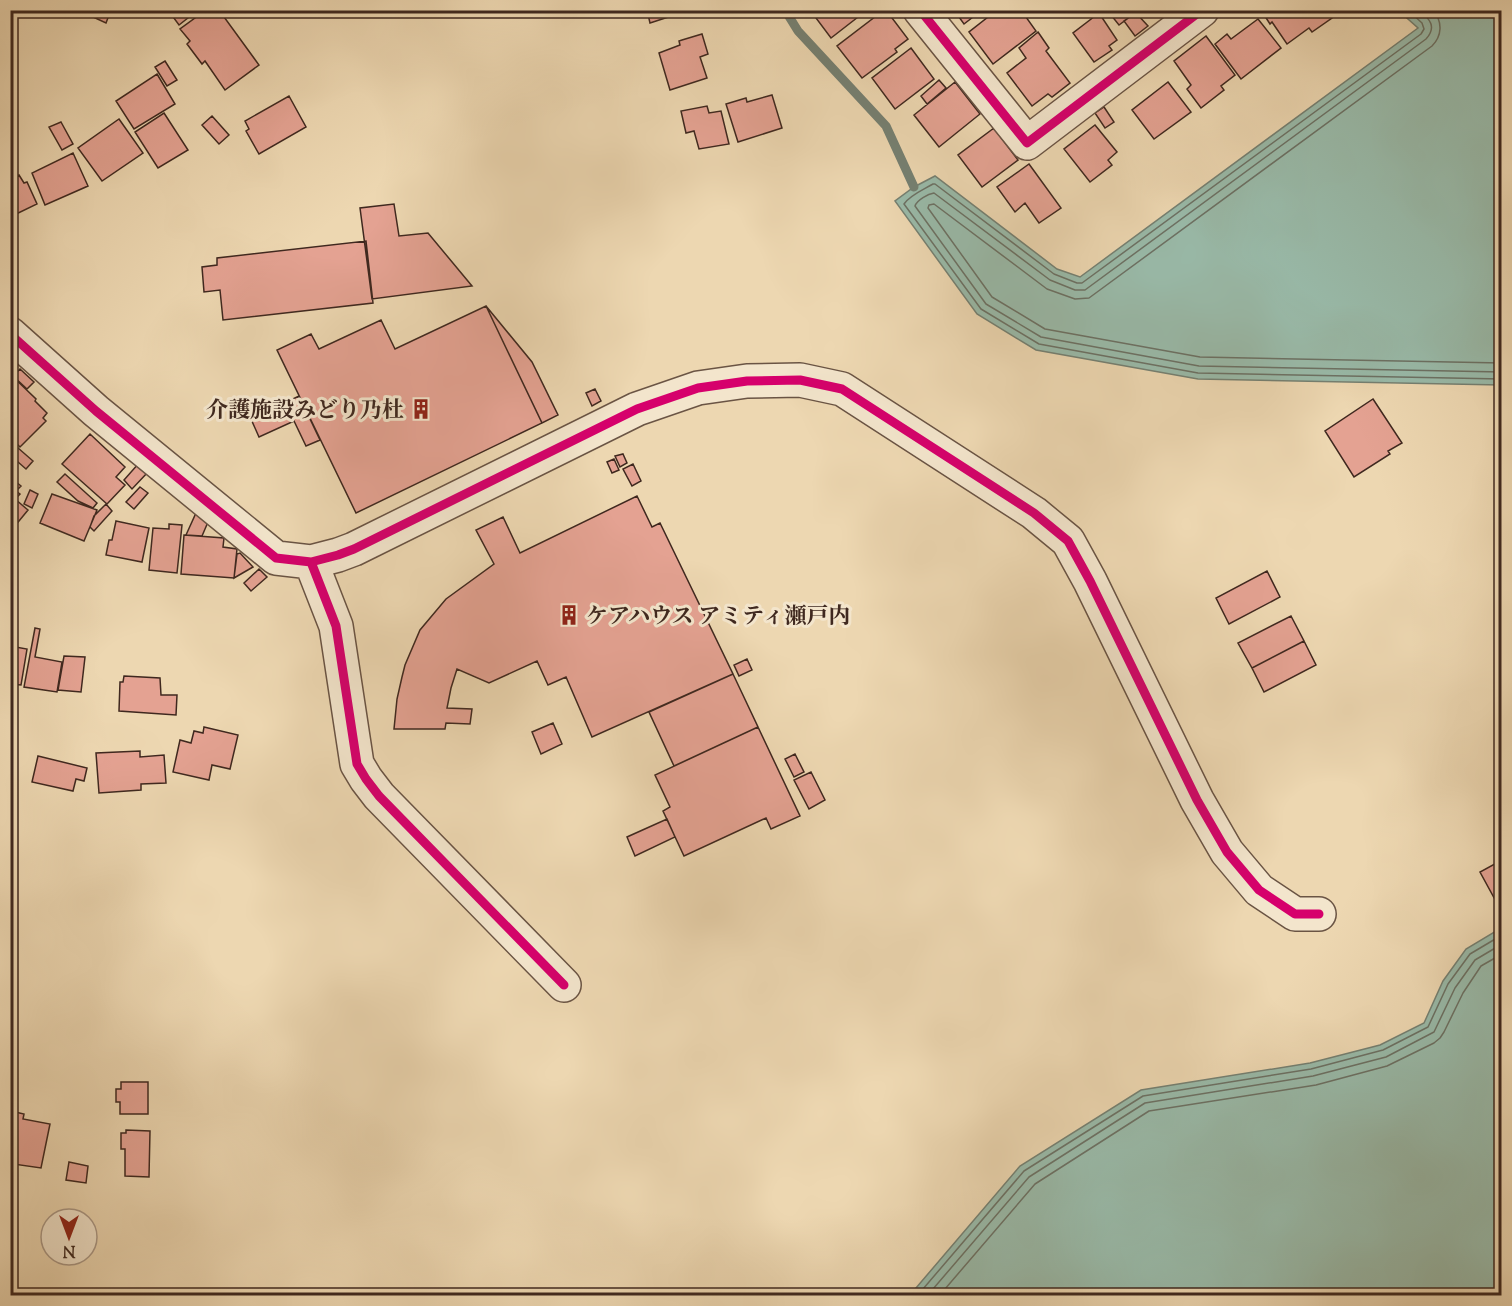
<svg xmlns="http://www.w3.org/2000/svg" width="1512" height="1306" viewBox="0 0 1512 1306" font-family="'Sorts Mill Goudy','Noto Serif JP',serif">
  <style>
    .water { fill: #99baa9; stroke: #758072; stroke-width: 1.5 }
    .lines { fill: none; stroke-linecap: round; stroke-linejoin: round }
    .shore { stroke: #6c7164; stroke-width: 1.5 }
    .stream { stroke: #758072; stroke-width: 9 }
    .building { fill: #e4a292; stroke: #3f281f; stroke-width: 1.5 }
    .street-casing { stroke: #6a5444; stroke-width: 36 }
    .street { stroke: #f3e5cc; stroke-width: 33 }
    .cycleway-casing { stroke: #f3e5cc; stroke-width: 13 }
    .cycleway { stroke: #d6006c; stroke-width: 9 }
    .labels { text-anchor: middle; stroke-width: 6; stroke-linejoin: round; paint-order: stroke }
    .poi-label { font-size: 22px; font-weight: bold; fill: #3f281f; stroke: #f3e5cc; text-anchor: end }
  </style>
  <rect width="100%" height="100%" fill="#edd7b1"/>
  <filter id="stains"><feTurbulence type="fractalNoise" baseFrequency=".00333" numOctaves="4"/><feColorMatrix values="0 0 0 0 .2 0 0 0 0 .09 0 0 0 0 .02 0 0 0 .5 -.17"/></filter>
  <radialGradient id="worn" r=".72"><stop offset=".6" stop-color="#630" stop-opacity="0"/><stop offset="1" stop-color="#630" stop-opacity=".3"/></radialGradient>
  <!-- water -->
  <path class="water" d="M1399,11H1501V385L1198,379L1036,350L977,314L895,201L914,187L935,176L1057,269L1080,277L1418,28Z
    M1501,928V1295H910L1020,1166L1141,1090L1310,1063L1380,1045L1424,1023L1443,981L1466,949Z"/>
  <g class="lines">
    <!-- shore -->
    <path class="shore" d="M1408,10L1422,23L1424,29L1421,34L1082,283H1077L1054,274L935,184H933C923,190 910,195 904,204L981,309L1039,344L1198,373L1502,379
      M1419,10C1430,19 1437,27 1426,39L1085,290H1075L1050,280L934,193C928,194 917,200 915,206L986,304L1041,337L1199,366L1502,372
      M1433,10C1443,22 1442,36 1432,46L1089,298L1075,299L1047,289L934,204L929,205L928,208L992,297L1045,329L1200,357L1502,363
      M917,1296L1024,1171L1143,1096L1311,1069L1383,1050L1428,1027L1448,984L1470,954L1502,935
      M927,1296L1029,1177L1145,1103L1313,1076L1386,1057L1434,1032L1455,988L1475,960L1502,944
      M939,1296L1035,1184L1149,1111L1316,1085L1387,1066L1434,1043L1440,1038L1444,1032L1463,993L1481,966L1502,954"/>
    <!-- stream -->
    <path class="stream" d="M785,10L798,31L886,126L914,187"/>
  </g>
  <!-- building -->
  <path class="building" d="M78,10H111L106,23Z
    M168,10H198L179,25Z
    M206,10H219L259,65L225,90L205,61L202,64L187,44L190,41L180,29Z
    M647,10H690L650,23Z
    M810,10H867L831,38Z
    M884,10H886L908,39L895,49L897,52L862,78L837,46Z
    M960,10H982L964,24L956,13Z
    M997,10L1000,13L1004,10H1021L1036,31L993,64L969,32Z
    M1107,10H1139L1119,25Z
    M1261,10H1342V11L1312,32L1309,28L1287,44L1272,22L1270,24Z
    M1099,13L1117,40L1109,46L1112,50L1094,62L1073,33Z
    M1136,13L1148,26L1135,36L1124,21Z
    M1258,19L1281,48L1241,79L1215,44L1227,34L1231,39Z
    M1038,32L1049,48L1046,51L1070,83L1052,97L1048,94L1032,106L1007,73L1026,58L1019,48Z
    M702,34L708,54L700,57L707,78L670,90L659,53L680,45L679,41L682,40Z
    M1206,36L1235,75L1221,86L1224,90L1201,108L1187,89L1191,85L1174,61Z
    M911,48L934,79L895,109L872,78Z
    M165,61L177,80L167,86L155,67Z
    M157,74L175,104L134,129L116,101Z
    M939,80L946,88L927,104L921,96Z
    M955,82L980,114L939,147L914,115Z
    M1168,82L1191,112L1154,139L1132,110Z
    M772,95L782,128L738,142L726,104L746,98L747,102Z
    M289,96L306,127L259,154L246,131L249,129L245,121Z
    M707,106L709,113L721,111L729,144L699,149L694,131L686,133L681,111Z
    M1104,107L1114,122L1105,128L1095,113Z
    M164,113L188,150L158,168L135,132Z
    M212,116L229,135L219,144L202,125Z
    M119,119L143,153L102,181L78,148Z
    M61,122L73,144L62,150L49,127Z
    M1095,125L1117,152L1108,160L1112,165L1090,182L1064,149Z
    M994,128L1018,160L982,187L958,155Z
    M73,153L88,186L45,205L32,173Z
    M1029,164L1061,208L1039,223L1025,203L1015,212L997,187Z
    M19,175L24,183L27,182L37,204L10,217V179Z
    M394,204L399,236L428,233L472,286L372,299L360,208Z
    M366,241L373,303L223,320L220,290L204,292L202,267L217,265V258Z
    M486,306L532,362L558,415L542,423Z
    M486,306L542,423L356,513L277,350L311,334L319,349L381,320L395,349Z
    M20,369L34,382L27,389L13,376Z
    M10,374L36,399L35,401L47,413L43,418L46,421L20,447L10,437Z
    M595,389L601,401L592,406L586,393Z
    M299,396L320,440L306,446L294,421L259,437L251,419Z
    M1373,399L1402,443L1388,451L1390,454L1354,477L1325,431Z
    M90,434L125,467L116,477L125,485L107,504L62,464Z
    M10,441L33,461L26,469L10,455Z
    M623,454L627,463L620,467L615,456Z
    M614,459L619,470L612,473L607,462Z
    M139,463L148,472L132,489L124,480Z
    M633,464L641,481L632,486L623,469Z
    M65,474L97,503L93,508L78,501L57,482Z
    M10,477L21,486L16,491L20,494L15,499L28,510L10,532Z
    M140,487L148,493L134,509L126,502Z
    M30,490L38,494L32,508L24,504Z
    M52,494L97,510L84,541L40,523Z
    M637,496L652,527L660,523L733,674L592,737L566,677L548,685L537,661L489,683L457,669L451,688L447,708L472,709L470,724L446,723L445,729H394L397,699L402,677L405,665L420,630L446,599L494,564L476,530L503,517L520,553Z
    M106,504L112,511L94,531L90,527L94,516Z
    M196,513L208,522L202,536L186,535Z
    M116,521L149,528L142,562L106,555L109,540H112Z
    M169,524L182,525L177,573L149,570L153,528L169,529Z
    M184,535L224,538L223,547L237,549L234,578L181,574Z
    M240,553L253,567L234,578L237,554Z
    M259,569L267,577L251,591L244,583Z
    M1267,571L1280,597L1229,624L1216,598Z
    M1291,616L1304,641L1252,668L1238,643Z
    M35,628L40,629L35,657L62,662L57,692L24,687Z
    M1304,641L1316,665L1264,692L1252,668Z
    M10,646L27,649L21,685L10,684Z
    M64,656L85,657L81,692L58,690Z
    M747,659L752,670L739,676L734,665Z
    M733,674L758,727L674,766L649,712Z
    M124,676L160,678L161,695H177L176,715L119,711L120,682H123Z
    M553,723L562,744L541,754L532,732Z
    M204,727L238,735L230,769L212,765L209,780L173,772L180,740L191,743L194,731L203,733Z
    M758,727L800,816L771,829L766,818L684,856L663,811L670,807L655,775Z
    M140,751V757L164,755L166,783L141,784V790L99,793L96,753Z
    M795,754L804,772L794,777L785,759Z
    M38,756L87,768L84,781L76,779L73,791L32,782Z
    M811,772L825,800L809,809L794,780Z
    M667,819L675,837L635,856L627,837Z
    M1502,860V903L1498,905L1480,872Z
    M121,1082H148V1114H120V1102H116V1089H121Z
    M11,1111L24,1114L23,1119L50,1124L41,1168L13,1164L14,1161H10Z
    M126,1130L150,1131L149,1177L125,1176V1149H121V1133H126Z
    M69,1162L88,1166L86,1183L66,1180Z"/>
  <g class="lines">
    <!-- street casing -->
    <g class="street-casing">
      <path id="street" d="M920,10L1027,143L1202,10
        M10,334L96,411L276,558L311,562L338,555L354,549L637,409L698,388L747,381L800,380L842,389L1034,513L1068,541L1090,581L1197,800L1227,852L1259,890L1295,914H1319
        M311,562L336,626L357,764L366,779L379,796L564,985"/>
    </g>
    <!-- street -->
    <use href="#street" class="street"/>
    <!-- cycleway casing -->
    <g class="cycleway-casing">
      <path id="cycleway" d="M920,10L1027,143L1202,10
        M10,334L96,411L276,558L311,562L338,555L354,549L637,409L698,388L747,381L800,380L842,389L1034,513L1068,541L1090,581L1197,800L1227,852L1259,890L1295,914H1319
        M311,562L336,626L357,764L366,779L379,796L564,985"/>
    </g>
    <!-- cycleway -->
    <use href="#cycleway" class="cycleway"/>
  </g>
  <!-- icons -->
  <defs>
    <g id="building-bare" transform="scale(1.62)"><path d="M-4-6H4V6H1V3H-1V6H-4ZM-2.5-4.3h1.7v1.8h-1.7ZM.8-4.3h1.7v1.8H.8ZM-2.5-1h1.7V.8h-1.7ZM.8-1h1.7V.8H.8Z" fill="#8f2418" stroke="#f3e5cc" stroke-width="2.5" paint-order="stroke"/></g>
  </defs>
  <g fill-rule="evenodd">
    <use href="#building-bare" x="421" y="409"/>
    <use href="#building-bare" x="569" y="615"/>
  </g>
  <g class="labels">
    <!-- poi labels -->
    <g class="poi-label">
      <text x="404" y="417">介護施設みどり乃杜</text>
      <text x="586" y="623" text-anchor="start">ケアハウス アミティ瀬戸内</text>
    </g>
  </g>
  <!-- margin -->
  <rect width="1512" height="1306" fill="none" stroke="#edd7b1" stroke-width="36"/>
  <rect x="12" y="12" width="1488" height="1282" fill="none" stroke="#3f281f" stroke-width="3"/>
  <rect x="18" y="18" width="1476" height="1270" fill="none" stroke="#3f281f" stroke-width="1.5"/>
  <!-- north arrow -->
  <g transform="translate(69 1237) rotate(180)"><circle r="28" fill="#f3e5cc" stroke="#ab9987" stroke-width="1.5"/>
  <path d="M0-4.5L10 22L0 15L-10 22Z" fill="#8f2418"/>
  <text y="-9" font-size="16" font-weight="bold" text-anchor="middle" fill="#3f281f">N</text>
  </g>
  <rect width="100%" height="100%" filter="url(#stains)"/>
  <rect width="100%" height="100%" fill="url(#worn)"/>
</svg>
